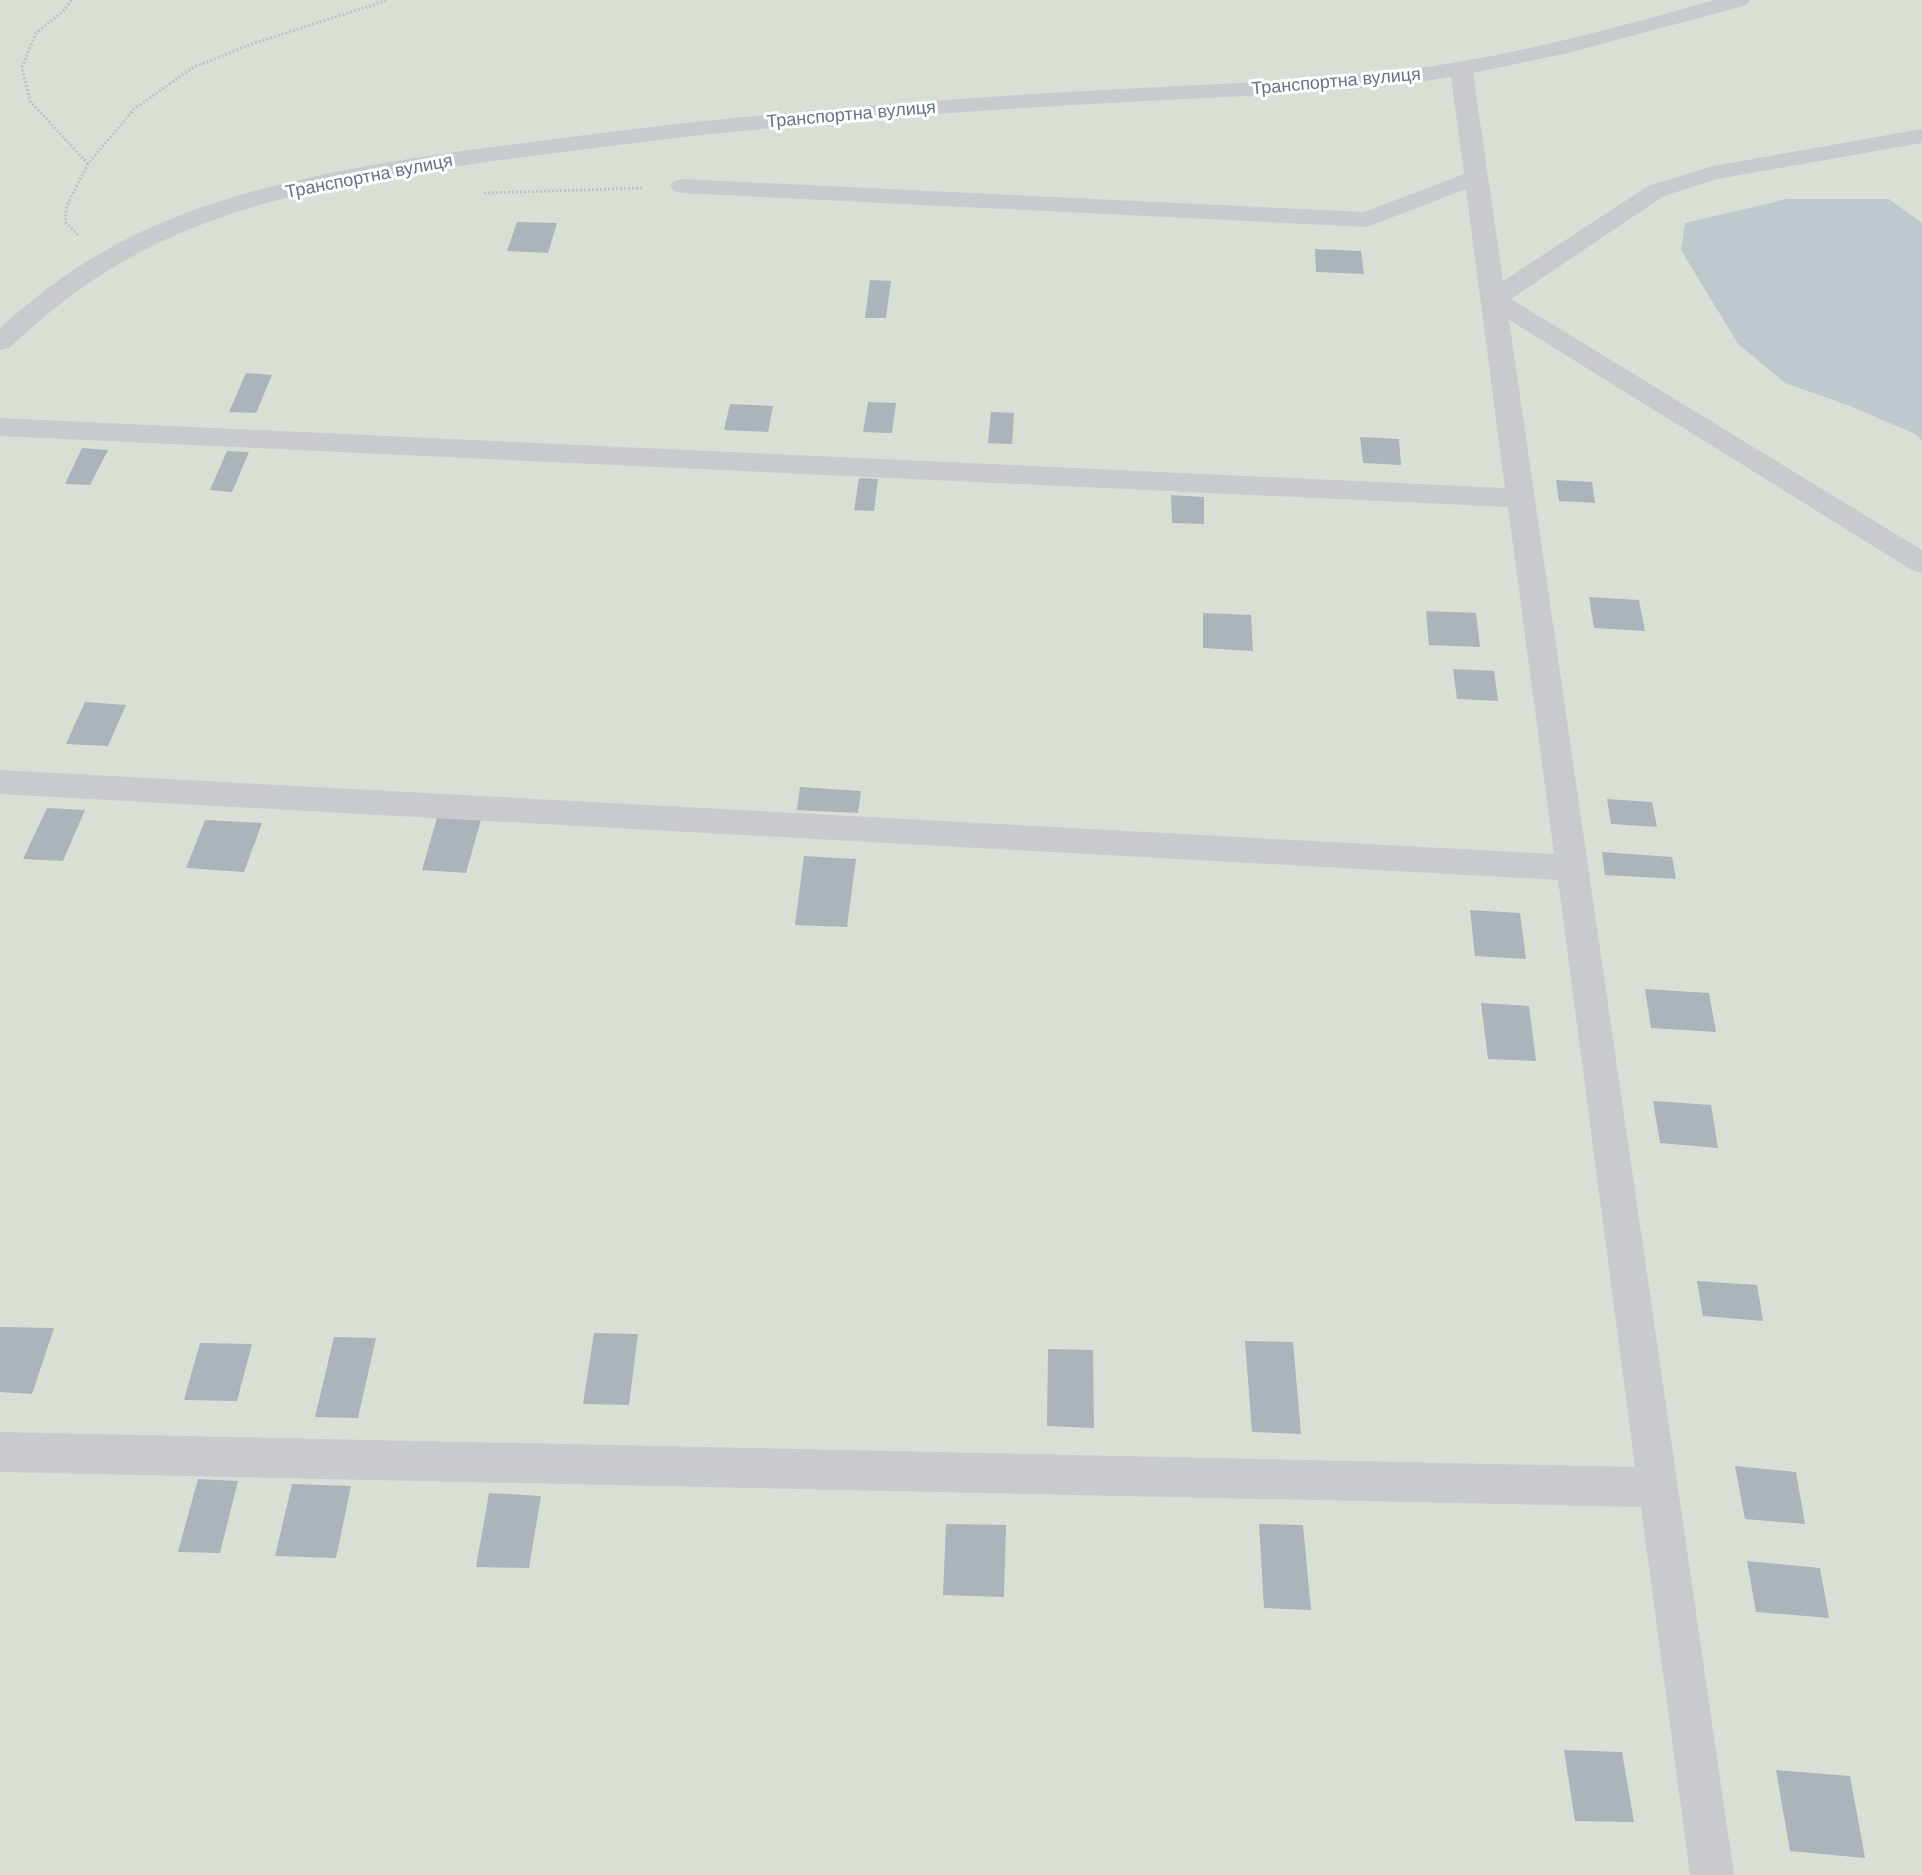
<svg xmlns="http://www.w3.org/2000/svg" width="1922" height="1875" viewBox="0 0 1922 1875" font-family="Arial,sans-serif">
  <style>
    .green { fill: #d8e0d6 }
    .water { fill: #c0c8ce }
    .building { fill: #acb3ba }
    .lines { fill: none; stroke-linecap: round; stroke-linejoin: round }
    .path { stroke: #c1c2c5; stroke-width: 3; stroke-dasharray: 2 2; stroke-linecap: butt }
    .minor { fill: #c8cace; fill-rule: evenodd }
    .labels { text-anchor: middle; stroke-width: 6; stroke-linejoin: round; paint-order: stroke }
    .far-street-label { font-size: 18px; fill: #667387; stroke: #fff }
  </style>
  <rect width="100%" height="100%" fill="#f7f8f5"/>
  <!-- green -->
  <path class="green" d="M0,0H1922V1875H0Z"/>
  <!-- water -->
  <path class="water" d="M1787,199H1889L1922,223V440L1915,434L1850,406L1785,383L1738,344L1681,250L1685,223Z"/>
  <!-- building -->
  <path class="building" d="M517,222L557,223L548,253L507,251Z
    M1315,249L1361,251L1364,274L1316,272Z
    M870,280L891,281L886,318H865Z
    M246,373L272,375L256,413L229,412Z
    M868,402L896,403L892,433L863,432Z
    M730,404L773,406L768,432L724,430Z
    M991,412L1014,413L1012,444L988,443Z
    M1360,437L1399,439L1401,465L1363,463Z
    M82,448L108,450L90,485L65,484Z
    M227,451L249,452L232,492L210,490Z
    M859,478L878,479L874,511L854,510Z
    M1556,480L1592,482L1595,503L1559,501Z
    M1171,495L1204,497V524L1172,523Z
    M1589,597L1639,600L1645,631L1594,628Z
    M1426,611L1476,613L1480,647L1429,645Z
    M1203,613L1251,615L1253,651L1203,648Z
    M1453,669L1494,671L1498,701L1457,699Z
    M85,702L126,705L108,746L66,744Z
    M800,787L861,791L858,813L797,810Z
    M1607,799L1652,802L1657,827L1611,824Z
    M47,808L85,810L63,861L23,859Z
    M437,818L481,820L466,873L422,870Z
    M205,820L262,823L244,872L186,868Z
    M1602,852L1672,857L1676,879L1605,875Z
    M804,856L856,859L847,927L795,925Z
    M1470,910L1520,913L1526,959L1475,956Z
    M1645,989L1709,993L1716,1032L1651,1028Z
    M1481,1003L1529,1006L1536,1061L1488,1059Z
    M1653,1101L1711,1105L1718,1148L1660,1143Z
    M1697,1281L1757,1285L1763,1321L1703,1316Z
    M0,1327L54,1328L32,1394L0,1392Z
    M594,1333L638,1334L629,1405L583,1404Z
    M334,1337L376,1338L358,1418L315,1417Z
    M1245,1341L1293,1342L1301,1434L1252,1432Z
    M200,1343L252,1344L237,1401L184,1400Z
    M1048,1349L1093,1350L1094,1428L1047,1426Z
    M1735,1466L1796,1472L1805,1524L1745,1519Z
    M198,1479L238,1481L220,1553L178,1552Z
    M292,1484L351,1486L336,1558L275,1556Z
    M489,1493L541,1496L529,1568L476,1567Z
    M946,1524L1006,1525L1004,1597L943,1595Z
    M1259,1524L1303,1525L1311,1610L1264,1608Z
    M1747,1561L1820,1568L1829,1618L1756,1612Z
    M1564,1750L1622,1752L1634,1822L1575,1821Z
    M1776,1770L1850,1776L1865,1858L1790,1851Z"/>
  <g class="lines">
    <!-- path -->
    <path class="path" d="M71,0L65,10L36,33L22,67L30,101L88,164
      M484,193L644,188
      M78,235L65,222L67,205L88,164L134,109L194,67L252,44L388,0"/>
    <!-- minor -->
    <path class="minor" d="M1715,0H1750L1747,5L1568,53L1473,73L1503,281L1648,186L1713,166L1922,129V143L1717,179L1664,196L1511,299L1922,550V573L1912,570L1509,320L1734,1875H1690L1641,1507L0,1472V1432L1635,1467L1558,880L0,794V770L1554,854L1508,507L0,436V418L1505,488L1466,189L1367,227L682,193L674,191L670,186L674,181L682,179L1364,212L1464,174L1451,77C1333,96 1212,96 1092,104C913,114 734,129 555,153C414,172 263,186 135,255C89,279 48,312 9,348L0,350V328C35,296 73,268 115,245C246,175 417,157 562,138C736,115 910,101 1084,91C1182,85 1280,83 1377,73C1492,62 1604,31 1715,0Z"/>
  </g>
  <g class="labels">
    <!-- far-street labels -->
    <g class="far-street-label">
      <text transform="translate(1336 81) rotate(-5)" y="6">Транспортна вулиця</text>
      <text transform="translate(851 114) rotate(-5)" y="6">Транспортна вулиця</text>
      <text transform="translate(369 176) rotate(-11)" y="6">Транспортна вулиця</text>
    </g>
  </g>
</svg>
